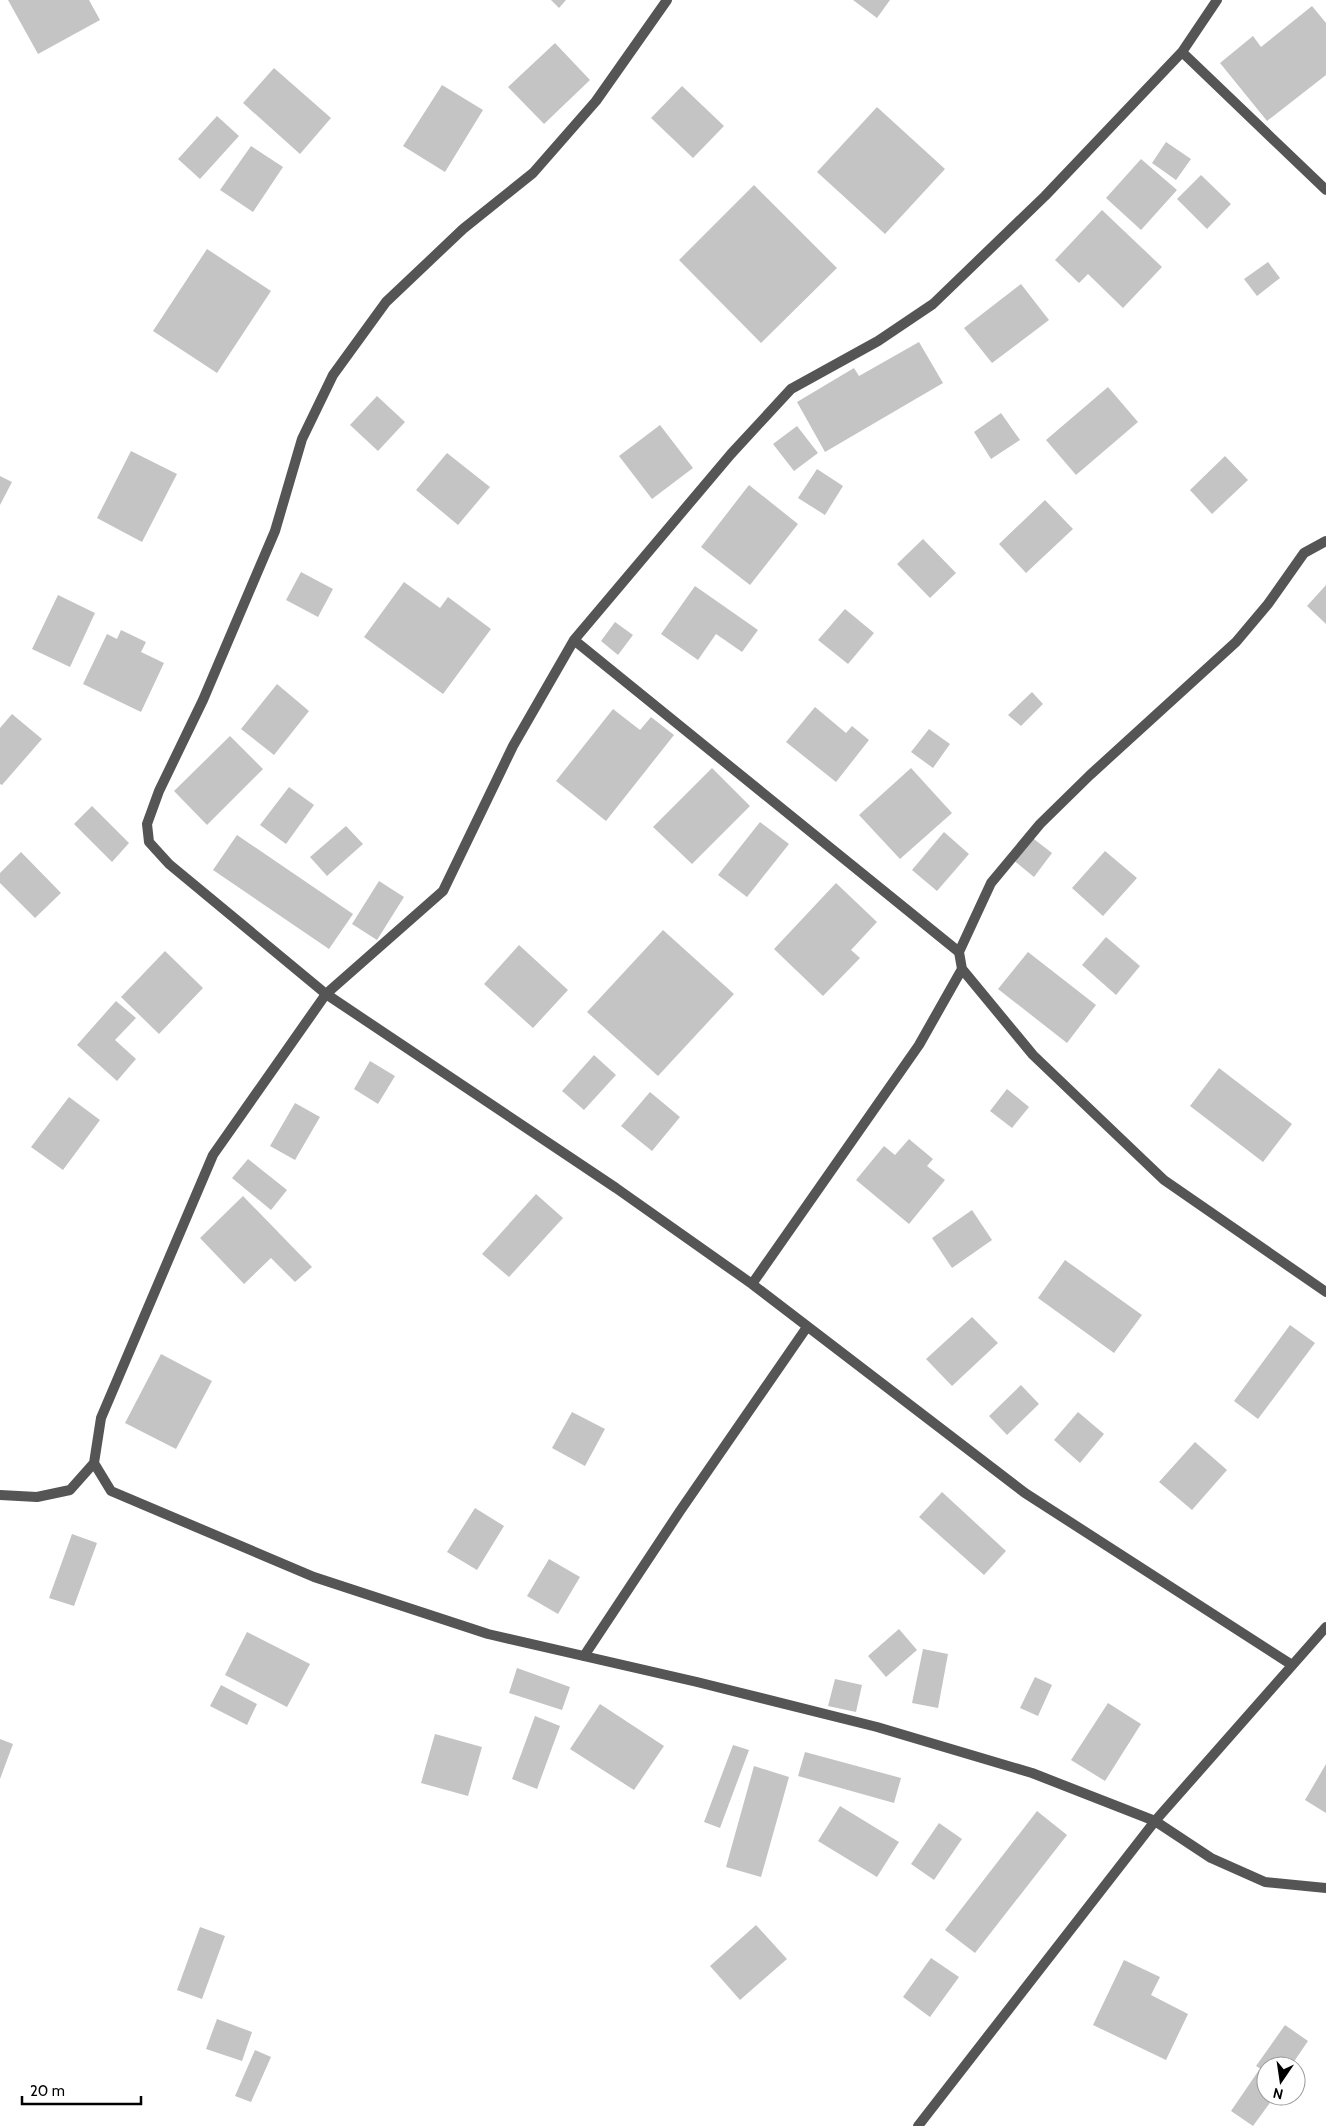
<svg xmlns="http://www.w3.org/2000/svg" width="1326" height="2126" viewBox="0 0 1326 2126" font-family="Cabin,sans-serif">
  <style>
    .building { fill: #c4c4c4 }
    .lines { fill: none; stroke-linecap: round; stroke-linejoin: round }
    .street { stroke: #555; stroke-width: 10 }
  </style>
  <rect width="100%" height="100%" fill="#fff"/>
  <!-- building -->
  <path class="building" d="M8,0H89L100,20L38,54Z
    M551,0H566L559,8Z
    M853,0H890L877,18Z
    M1312,6L1326,23V75L1267,121L1220,63L1253,36L1261,47Z
    M555,43L590,80L544,124L508,87Z
    M274,68L331,118L300,154L243,103Z
    M442,85L483,110L445,172L403,146Z
    M682,86L724,126L693,158L651,118Z
    M877,107L945,169L885,234L817,172Z
    M217,116L239,136L200,179L178,159Z
    M1166,142L1191,159L1176,180L1152,163Z
    M251,146L283,167L253,212L220,190Z
    M1141,159L1177,190L1141,230L1106,198Z
    M1201,175L1231,204L1207,229L1177,199Z
    M754,185L837,268L761,343L679,260Z
    M1102,210L1162,267L1123,308L1088,274L1079,283L1055,260Z
    M207,249L271,291L217,373L153,331Z
    M1268,262L1280,278L1257,296L1244,279Z
    M1021,284L1049,320L992,363L964,328Z
    M919,342L943,383L825,452L797,402L854,368L859,376Z
    M1108,387L1138,422L1076,475L1046,440Z
    M377,396L405,422L378,451L350,425Z
    M1001,413L1020,440L991,459L974,432Z
    M660,425L693,468L652,499L619,456Z
    M797,426L818,453L794,471L773,444Z
    M131,451L177,474L142,542L97,518Z
    M447,453L490,487L458,525L416,490Z
    M1225,456L1248,480L1212,514L1190,490Z
    M817,469L843,486L825,515L798,498Z
    M0,476L12,482L0,505Z
    M749,485L798,524L750,585L701,547Z
    M1045,500L1073,529L1026,573L999,544Z
    M923,539L956,573L930,598L897,564Z
    M301,572L333,589L318,617L286,600Z
    M404,582L440,608L448,597L491,629L443,694L364,637Z
    M1326,585V624L1307,606Z
    M695,586L758,630L742,652L716,634L698,660L661,634Z
    M58,595L95,613L70,667L32,649Z
    M845,609L874,633L848,664L818,640Z
    M615,622L633,635L618,655L601,641Z
    M121,630L146,642L141,652L164,663L141,712L83,684L107,634L117,639Z
    M277,684L309,711L274,755L241,729Z
    M1032,692L1043,704L1021,726L1008,715Z
    M815,707L846,733L852,726L869,740L836,782L786,742Z
    M613,709L640,730L651,717L674,735L606,821L556,781Z
    M12,714L42,739L2,785L0,784V728Z
    M929,729L950,744L933,768L911,752Z
    M230,736L263,769L207,825L174,791Z
    M712,768L750,806L692,864L653,827Z
    M911,768L952,813L900,859L859,815Z
    M289,787L314,805L286,844L260,825Z
    M92,806L129,843L112,862L74,824Z
    M760,822L789,844L747,897L718,875Z
    M346,826L363,844L327,876L310,857Z
    M944,832L969,854L937,891L912,870Z
    M237,835L353,914L329,949L213,870Z
    M1030,836L1052,853L1034,877L1012,859Z
    M1105,851L1137,878L1103,916L1072,888Z
    M21,852L61,893L35,918L0,883V873Z
    M379,881L404,897L377,940L352,924Z
    M836,883L877,922L851,950L860,958L823,996L774,949Z
    M663,930L734,994L658,1076L587,1012Z
    M1106,937L1140,966L1116,995L1082,965Z
    M519,945L568,990L533,1028L484,984Z
    M165,951L203,988L159,1034L121,997Z
    M1028,952L1096,1005L1067,1043L998,989Z
    M116,1001L136,1018L115,1040L136,1059L117,1081L77,1045Z
    M594,1055L616,1075L584,1110L562,1091Z
    M370,1061L395,1076L378,1104L354,1089Z
    M1219,1068L1292,1124L1263,1162L1190,1106Z
    M1007,1089L1029,1107L1012,1128L990,1111Z
    M650,1092L680,1117L652,1151L621,1126Z
    M69,1097L100,1120L63,1170L31,1147Z
    M295,1103L320,1117L295,1160L270,1146Z
    M909,1139L933,1159L927,1166L945,1180L909,1224L856,1180L884,1146L895,1155Z
    M248,1159L287,1190L271,1210L232,1178Z
    M536,1194L563,1218L509,1277L482,1254Z
    M243,1196L312,1267L295,1282L271,1258L244,1284L200,1238Z
    M972,1210L992,1240L952,1268L932,1238Z
    M1065,1260L1142,1315L1114,1353L1038,1298Z
    M972,1317L998,1343L952,1386L926,1359Z
    M1290,1325L1315,1343L1258,1419L1234,1401Z
    M161,1354L212,1381L176,1449L125,1423Z
    M1021,1385L1039,1404L1007,1435L989,1416Z
    M572,1412L605,1429L585,1466L552,1448Z
    M1078,1412L1104,1434L1080,1463L1054,1440Z
    M1195,1442L1227,1470L1192,1510L1159,1482Z
    M942,1492L1006,1551L984,1575L919,1517Z
    M475,1508L504,1526L477,1570L447,1552Z
    M72,1534L97,1543L74,1606L49,1598Z
    M549,1559L580,1577L558,1614L527,1596Z
    M899,1629L917,1650L886,1677L868,1656Z
    M247,1632L310,1664L287,1707L225,1675Z
    M923,1649L948,1654L938,1708L912,1703Z
    M517,1668L570,1687L562,1710L509,1693Z
    M1035,1677L1052,1685L1038,1716L1020,1708Z
    M835,1679L862,1685L856,1712L828,1706Z
    M221,1685L257,1704L247,1725L210,1706Z
    M1108,1703L1141,1724L1105,1781L1071,1760Z
    M600,1704L664,1746L634,1790L570,1749Z
    M535,1716L560,1726L537,1789L512,1779Z
    M435,1734L482,1747L468,1796L421,1783Z
    M0,1739L13,1744L0,1779Z
    M733,1745L749,1750L720,1828L704,1822Z
    M805,1752L901,1778L894,1803L798,1776Z
    M1326,1764V1813L1305,1800Z
    M754,1766L789,1777L761,1877L726,1867Z
    M840,1806L899,1842L877,1877L818,1841Z
    M1037,1811L1067,1835L975,1953L945,1930Z
    M939,1823L962,1839L934,1880L911,1864Z
    M756,1925L787,1959L740,2000L710,1966Z
    M200,1927L225,1936L202,1999L177,1990Z
    M931,1958L959,1977L930,2017L903,1997Z
    M1124,1960L1160,1977L1151,1995L1188,2014L1166,2060L1093,2025Z
    M217,2019L252,2032L242,2061L206,2049Z
    M1285,2025L1308,2041L1291,2066H1266V2072L1256,2066Z
    M255,2050L271,2057L251,2102L235,2096Z
    M1259,2070L1266,2075V2096H1275L1253,2126L1231,2111Z"/>
  <g class="lines">
    <!-- street -->
    <path class="street" d="M667,0L596,101L533,173L463,229L386,302L333,375L302,439L275,531L203,700L159,791L147,824L149,842L169,864L326,994L616,1188L752,1284L1025,1493L1292,1665
      M1182,52L1326,190
      M574,640L959,952
      M962,969L1033,1055L1164,1180L1326,1292
      M752,1284L919,1045L962,969L959,952L991,883L1040,824L1090,775L1236,642L1268,604L1304,553L1326,541
      M94,1463L111,1491L314,1577L488,1634L697,1682L877,1727L1032,1773L1155,1821L1211,1858L1265,1882L1326,1888
      M0,1495L37,1497L70,1490L94,1463L101,1418L213,1155L326,994L443,891L513,746L574,640L731,454L791,389L878,341L933,304L1045,196L1182,52L1217,0
      M584,1656L680,1511L807,1327
      M918,2126L1155,1821L1326,1627"/>
  </g>
  <!-- north arrow -->
  <g transform="translate(1281 2081) rotate(193)"><circle r="24" fill="#ffffff" stroke="#999999"/>
  <path d="M0-4L9 19L0 12L-9 19Z" fill="#000000"/>
  <text y="-8" font-size="14" font-weight="bold" text-anchor="middle" fill="#000000">N</text>
  </g>
  <!-- scale -->
  <path d="M22 2096v8h119v-8" fill="none" stroke="#000000" stroke-width="2.5"/>
  <text x="30" y="2096" font-size="15" fill="#000000" stroke="#ffffff" stroke-width="4" paint-order="stroke">20 m</text>
</svg>
